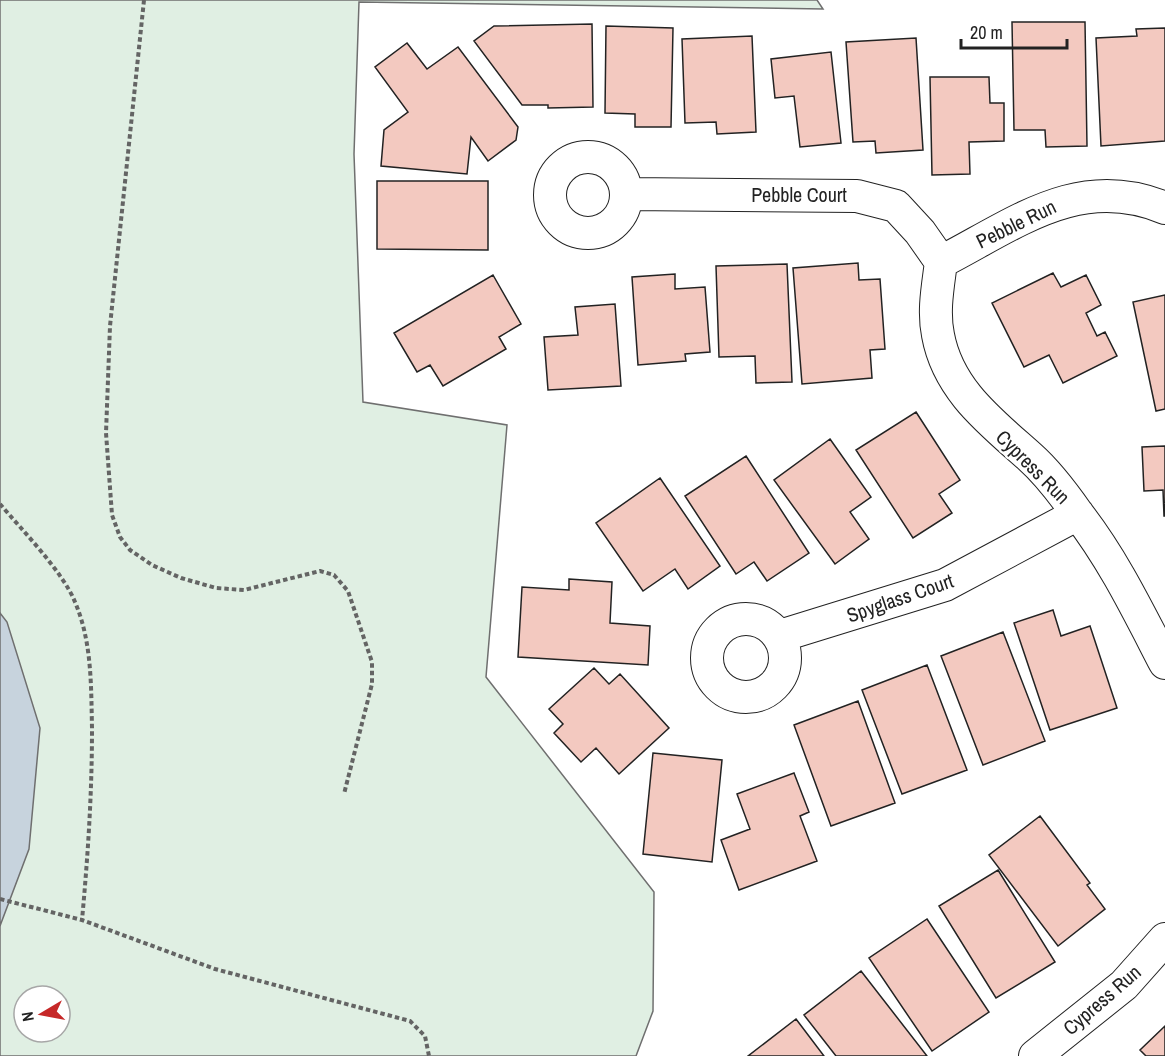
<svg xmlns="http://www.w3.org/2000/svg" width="1165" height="1056" viewBox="0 0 1165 1056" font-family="'Archivo Narrow',sans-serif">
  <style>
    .green { fill: #e0efe3; stroke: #6f6f6f; stroke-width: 1.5; fill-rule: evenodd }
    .water { fill: #c7d3dd; stroke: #6f6f6f; stroke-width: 1.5 }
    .building { fill: #f3c9c0; stroke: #222; stroke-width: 1.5 }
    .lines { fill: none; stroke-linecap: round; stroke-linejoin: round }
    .street-casing { stroke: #222; stroke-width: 34 }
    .path { stroke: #646464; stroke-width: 4; stroke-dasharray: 4.5 3; stroke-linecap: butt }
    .street { stroke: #fff; stroke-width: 32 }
    .labels { text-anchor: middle; stroke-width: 4.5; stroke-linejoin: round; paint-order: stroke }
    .street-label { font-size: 20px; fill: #222; stroke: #fff }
  </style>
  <rect width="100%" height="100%" fill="#fff"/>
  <!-- green -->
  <path class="green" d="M0,0H817L823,9L359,2L354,154L363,402L507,425L486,677L654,892L653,1011L636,1056H0ZM24,996H60V1032H24Z"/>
  <!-- water -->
  <path class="water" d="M0,613L7,622L40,728L29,849L0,926Z"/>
  <!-- building -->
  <path class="building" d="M1012,22H1085L1087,146L1046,147L1045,130H1014Z
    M592,24L593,107L548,108V105H522L474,41L494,26Z
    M606,26L673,28L671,127H635V114L605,113Z
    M1165,28V141L1101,146L1096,38L1137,36L1136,29Z
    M752,36L756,132L717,134L716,122L685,123L682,39Z
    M916,38L923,150L876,153L875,141L853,142L846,42Z
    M407,43L427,69L458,47L518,127L516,140L488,161L471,137L467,174L381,166L384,130L408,112L375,67Z
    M831,52L841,143L800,147L794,96L775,98L771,59Z
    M930,77H989L990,103H1004V141L969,142L970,174L932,175Z
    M377,181H488V250L377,249Z
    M858,263L859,280L880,279L885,349L870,350L872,378L802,384L793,268Z
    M787,264L792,382L756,383L755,356L719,357L716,266Z
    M1053,273L1061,287L1086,275L1101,305L1086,313L1097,336L1105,332L1117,356L1063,383L1049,355L1024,367L992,303Z
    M675,274V289L705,287L710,352L685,354L686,361L638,365L632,277Z
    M493,275L521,324L499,337L506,349L443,386L430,365L417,372L394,333Z
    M1165,295V409L1156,411L1133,302Z
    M615,304L621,386L548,390L544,337L578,335L575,307Z
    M916,412L960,480L939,494L952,513L913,538L856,450Z
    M830,439L871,497L850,512L869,539L835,564L774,480Z
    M1165,446V516H1164L1163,490L1144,491L1142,447Z
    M746,456L809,553L767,581L754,562L736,574L685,496Z
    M660,478L720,566L688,589L675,569L643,591L596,523Z
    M569,579L612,582L610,623L650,626L648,665L518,657L522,587L569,590Z
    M1053,610L1061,636L1090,626L1117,708L1050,730L1014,623Z
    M1003,632L1045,741L983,765L941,656Z
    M927,665L967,770L902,794L862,690Z
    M594,668L609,684L620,674L669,728L619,774L596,748L581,762L554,733L563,724L549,709Z
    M858,701L895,803L831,826L794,725Z
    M653,753L722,760L712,862L643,854Z
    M794,773L809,812L800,816L817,861L739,890L721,840L750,829L737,794Z
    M1040,816L1090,883L1087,885L1105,909L1058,946L989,855Z
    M998,870L1055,962L996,998L939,906Z
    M927,919L989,1012L932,1051L869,958Z
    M861,971L927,1056H836L804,1015Z
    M796,1019L824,1056H748Z
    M1165,1026V1056H1146L1140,1050Z"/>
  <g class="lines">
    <!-- street casing -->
    <g class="street-casing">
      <path id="street" d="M550 195a38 38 0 1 1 76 0a38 38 0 1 1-76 0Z
        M628,194L857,196L896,206L920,232L941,262
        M941,262C938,286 933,311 938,335C948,390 991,422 1030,457C1048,473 1063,493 1077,513C1113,559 1138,611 1165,663
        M941,262C1015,224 1079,172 1165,208
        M707 658a39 39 0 1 1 78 0a39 39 0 1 1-78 0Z
        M780,636L945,585L1078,514
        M1035,1056L1124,985L1165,939"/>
    </g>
    <!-- path -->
    <path class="path" d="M144,0L110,326L106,433L112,515L120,537L130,550L152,565L181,578L216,588L244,590L320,571L334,575L348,591L372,662V684L344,794
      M0,504C22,530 63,572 75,602C92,642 91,685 92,728C92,793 88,855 82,920
      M0,899L82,920L215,969L410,1021L425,1036L429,1056"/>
    <!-- street -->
    <use href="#street" class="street"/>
  </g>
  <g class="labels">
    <!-- street labels -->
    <g class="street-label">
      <text x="799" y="202">Pebble Court</text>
      <text transform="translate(1016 224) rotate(-26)" y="7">Pebble Run</text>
      <text transform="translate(1033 467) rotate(45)" y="7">Cypress Run</text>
      <text transform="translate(900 598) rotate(-19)" y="7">Spyglass Court</text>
      <text transform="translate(1102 1000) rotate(-41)" y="7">Cypress Run</text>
    </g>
  </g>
  <!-- north arrow -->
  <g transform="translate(42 1014) rotate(260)"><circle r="28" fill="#ffffff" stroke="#a7a7a7" stroke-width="1.5"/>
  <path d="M0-4.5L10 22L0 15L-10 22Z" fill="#c62828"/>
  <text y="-9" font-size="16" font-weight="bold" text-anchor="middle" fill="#222222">N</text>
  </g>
  <!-- scale -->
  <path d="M961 39v9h106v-9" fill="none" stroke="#222222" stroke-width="3"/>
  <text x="970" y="39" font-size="18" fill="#222222" stroke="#ffffff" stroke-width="4.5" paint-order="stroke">20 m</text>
</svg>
